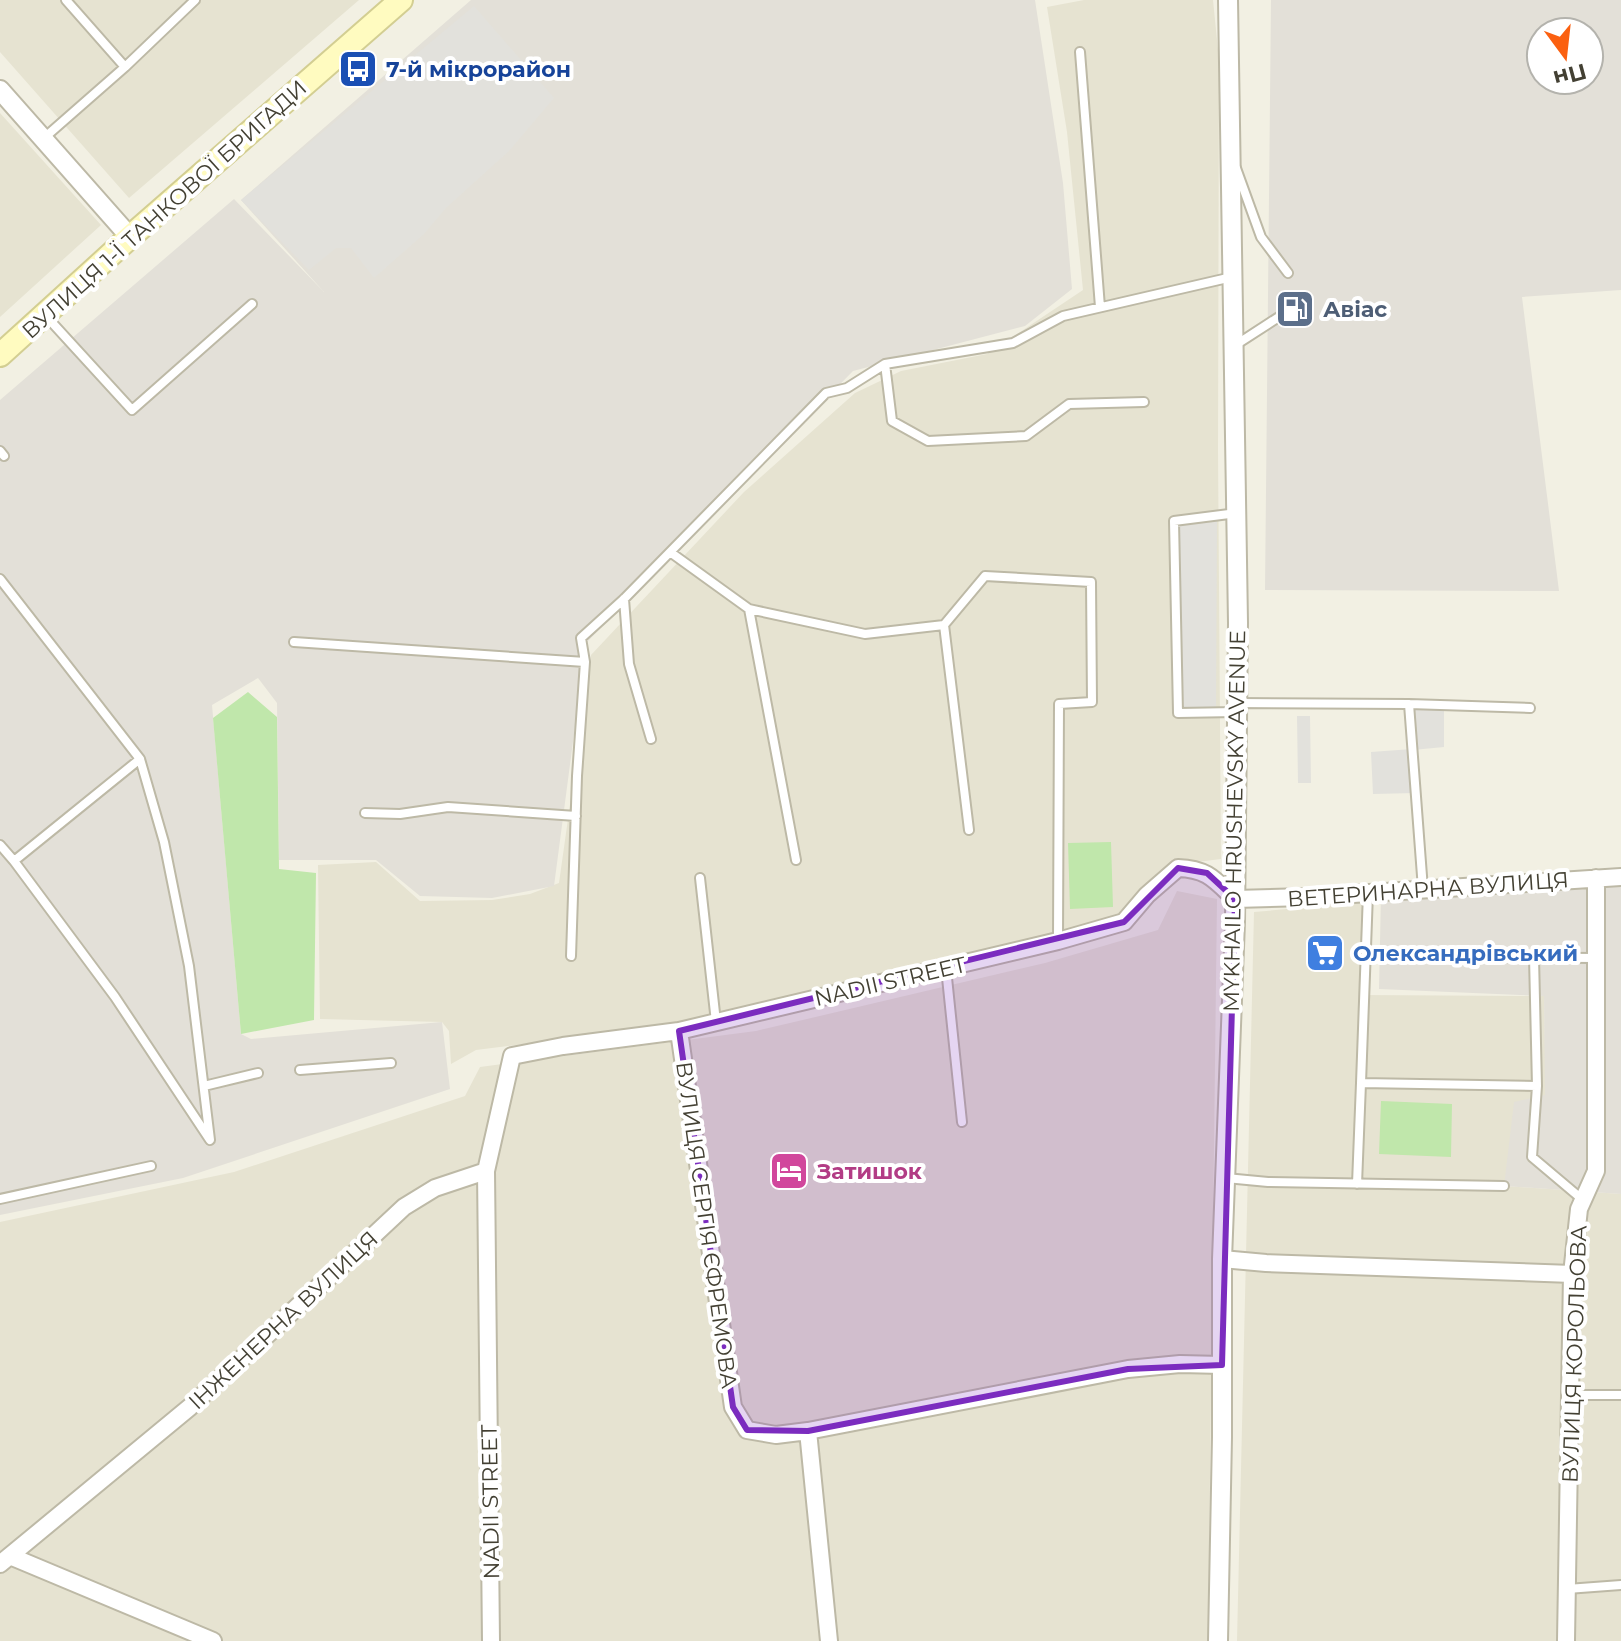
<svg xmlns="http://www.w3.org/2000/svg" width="1621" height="1641" viewBox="0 0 1621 1641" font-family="Montserrat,sans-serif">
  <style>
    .residential { fill: #e6e3d1 }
    .industrial { fill: #e3e0d8; fill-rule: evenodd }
    .green { fill: #c0e7ab }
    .parking { fill: #e2e1dc }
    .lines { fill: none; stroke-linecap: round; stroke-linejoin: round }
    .service-casing { stroke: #bdb9a6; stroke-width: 12 }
    .minor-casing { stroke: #bdb9a6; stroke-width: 20 }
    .tertiary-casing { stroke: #bdb9a6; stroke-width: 22 }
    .secondary-casing { stroke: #d3ce92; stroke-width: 26 }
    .service { stroke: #fff; stroke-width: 8 }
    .minor { stroke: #fff; stroke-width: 16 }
    .tertiary { stroke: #fff; stroke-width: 18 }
    .secondary { stroke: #fffbc0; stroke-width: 22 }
    .marked { fill: #7b2cbf; fill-opacity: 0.2; stroke: #7b2cbf; stroke-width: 6; stroke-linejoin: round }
    .labels { text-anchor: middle; stroke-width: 8; stroke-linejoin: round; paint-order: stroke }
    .transit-label { font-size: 22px; font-weight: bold; fill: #164399; stroke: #fff; text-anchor: start }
    .street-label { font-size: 22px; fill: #434033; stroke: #fff }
    .service-label { font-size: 22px; font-weight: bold; fill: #4e5e75; stroke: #fff; text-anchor: start }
    .shop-label { font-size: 22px; font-weight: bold; fill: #366cbe; stroke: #fff; text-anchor: start }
    .hotel-label { font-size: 22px; font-weight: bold; fill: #b23c85; stroke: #fff; text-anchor: start }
  </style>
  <rect width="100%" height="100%" fill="#f2f0e3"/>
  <!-- residential -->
  <path class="residential" d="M0,0H359L129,198L0,52Z
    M1084,0H1213L1219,60L1218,450L1221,859L1173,865L1121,913L1096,928L982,950L673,1025L476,1050L451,1064L449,1031L442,1022L320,1019L318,865L376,862L420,901L492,900L530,894L559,883L591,655L744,492L855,393L901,371L987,354L1083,290L1067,132L1047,7Z
    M0,113L101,225L0,317Z
    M1177,891L1217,899L1208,1641H0V1222L234,1172L465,1096L480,1067L756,1031L1045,963L1158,930Z
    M1368,902L1362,995L1544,996L1546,1095L1504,1186L1621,1194V1641H1237L1254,912Z"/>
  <!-- industrial -->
  <path class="industrial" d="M471,0H1035L1063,183L1072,289L1025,326L853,371L586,643L554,886L492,898L420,896L376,860H279L277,703L258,678L212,705L241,1034L251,1039L442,1022L450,1089L183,1178L0,1215V400L234,199L324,292L241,200Z
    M1271,0H1621V290L1522,297L1559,591L1265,590ZM1541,32H1589V80H1541Z
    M1621,882V1194L1504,1186L1514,1102L1545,1095L1544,996L1379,989L1381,895Z"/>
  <!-- green -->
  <path class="green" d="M248,692L277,717L279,869L316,873L314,1020L241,1034L213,718Z
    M1111,842L1113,907L1070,909L1068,843Z
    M1381,1101L1452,1104L1451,1157L1379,1154Z"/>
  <!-- parking -->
  <path class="parking" d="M474,6L554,98L509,151L446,208L424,234L374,278L351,248H336L309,270L241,200Z
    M1217,516L1216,713H1178L1174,521Z
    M1409,704L1444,705V747L1413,750L1416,793L1373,794L1371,752L1412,749Z
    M1297,716H1310L1311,783H1298Z"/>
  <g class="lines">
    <!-- service casing -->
    <g class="service-casing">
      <path id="service" d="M66,0L125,67
        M1080,52L1100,307
        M44,138L125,67L195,0
        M1236,168L1261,237L1288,273
        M46,316L132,410L252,304
        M1234,346L1288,311L1302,305V299
        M885,364L892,421L928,441L1026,436L1069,404L1144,402
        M0,451L4,456
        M670,552L749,609L796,860
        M0,579L140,759L14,861L0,845
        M624,599L629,664L651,739
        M749,609L865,634L944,625L969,830
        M944,625L985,576L1091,582L1092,702L1059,704L1058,940
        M294,642L585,662
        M1237,703L1409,704L1530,708
        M1409,704L1423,889
        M1236,712L1178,713L1174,521L1237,513
        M365,813L400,814L448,807L576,816
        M14,861L115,997L210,1140L189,966L164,842L140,759
        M700,878L716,1022
        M571,956L577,776L585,662L581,638L624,599L826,393L847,388L885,364L1013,343L1063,316L1232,277
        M1471,957L1596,958
        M946,968L962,1122
        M300,1070L391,1063
        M1361,1083L1368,893
        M204,1086L258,1073
        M1537,1086L1532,1157L1583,1200
        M1226,1178L1268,1182L1504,1186
        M1357,1184L1361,1083L1537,1086L1534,957
        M0,1199L151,1166
        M1571,1395H1621
        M1567,1589L1621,1585"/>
    </g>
    <!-- minor casing -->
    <g class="minor-casing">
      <path id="minor" d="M679,1031L733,1407L747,1430L776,1435L808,1431L829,1641
        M486,1171L491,1641
        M1222,1259L1266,1263L1572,1274
        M808,1431L1128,1369L1180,1364L1222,1365
        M10,1556L213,1641
        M0,1564L190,1407L404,1207L435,1188L486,1171L512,1056L563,1046L679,1031L1058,941L1124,922L1147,895L1178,868C1207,869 1214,879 1235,899L1306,897L1621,877
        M1566,1641L1572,1274L1579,1209L1596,1171V878"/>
    </g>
    <!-- tertiary casing -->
    <g class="tertiary-casing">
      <path id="tertiary" d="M0,90L130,237
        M1218,1641L1222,1437V1259L1235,922L1238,623L1228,0"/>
    </g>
    <!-- secondary casing -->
    <g class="secondary-casing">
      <path id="secondary" d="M0,355L130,237L401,0"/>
    </g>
    <!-- service -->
    <use href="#service" class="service"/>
    <!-- minor -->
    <use href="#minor" class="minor"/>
    <!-- tertiary -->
    <use href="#tertiary" class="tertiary"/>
    <!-- secondary -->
    <use href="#secondary" class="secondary"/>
  </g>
  <!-- marked area -->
  <path class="marked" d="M1178,868L1207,873L1235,899L1222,1365L1128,1369L808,1431L747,1430L733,1407L679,1031L1124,922Z"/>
  <!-- icons -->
  <defs>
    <g id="bus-square" transform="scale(2)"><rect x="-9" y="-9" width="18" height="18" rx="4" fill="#1a4fb4" stroke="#fff"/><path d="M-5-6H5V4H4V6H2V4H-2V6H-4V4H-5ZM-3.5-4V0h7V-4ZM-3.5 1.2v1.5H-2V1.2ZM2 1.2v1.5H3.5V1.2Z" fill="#fff"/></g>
    <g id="fuel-square" transform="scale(2)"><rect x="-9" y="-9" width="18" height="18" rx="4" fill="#5c6f8a" stroke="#fff"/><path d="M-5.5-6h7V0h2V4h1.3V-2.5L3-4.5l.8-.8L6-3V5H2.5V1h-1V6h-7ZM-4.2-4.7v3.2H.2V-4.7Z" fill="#fff"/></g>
    <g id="supermarket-square" transform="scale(2)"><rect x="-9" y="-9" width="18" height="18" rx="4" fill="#3f7fe0" stroke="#fff"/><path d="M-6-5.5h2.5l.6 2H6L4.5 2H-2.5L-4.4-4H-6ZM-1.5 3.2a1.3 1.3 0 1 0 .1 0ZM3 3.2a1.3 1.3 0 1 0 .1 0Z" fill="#fff"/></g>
    <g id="hotel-square" transform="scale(2)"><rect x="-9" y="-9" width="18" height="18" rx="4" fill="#d1479c" stroke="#fff"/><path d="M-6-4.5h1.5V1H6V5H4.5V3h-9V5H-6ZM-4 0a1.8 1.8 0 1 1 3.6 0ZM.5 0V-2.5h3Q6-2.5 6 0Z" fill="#fff"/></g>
  </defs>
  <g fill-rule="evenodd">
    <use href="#bus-square" x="358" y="69"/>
    <use href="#fuel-square" x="1295" y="309"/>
    <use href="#supermarket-square" x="1325" y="953"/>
    <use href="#hotel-square" x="789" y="1171"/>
  </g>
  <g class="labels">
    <!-- transit labels -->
    <g class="transit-label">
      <text x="386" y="77">7-й мікрорайон</text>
    </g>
    <!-- street labels -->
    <g class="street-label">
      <text transform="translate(164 209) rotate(-42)" y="8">ВУЛИЦЯ 1-Ї ТАНКОВОЇ БРИГАДИ</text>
      <text transform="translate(1234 821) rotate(-89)" y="8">MYKHAILO HRUSHEVSKY AVENUE</text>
      <text transform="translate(1428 889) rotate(-4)" y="8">ВЕТЕРИНАРНА ВУЛИЦЯ</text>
      <text transform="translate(890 981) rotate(-13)" y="8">NADII STREET</text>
      <text transform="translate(707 1225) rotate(82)" y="8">ВУЛИЦЯ СЕРГІЯ ЄФРЕМОВА</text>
      <text transform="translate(283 1320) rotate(-43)" y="8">ІНЖЕНЕРНА ВУЛИЦЯ</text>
      <text transform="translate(1574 1354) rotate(-88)" y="8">ВУЛИЦЯ КОРОЛЬОВА</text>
      <text transform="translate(490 1502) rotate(-91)" y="8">NADII STREET</text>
    </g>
    <!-- service labels -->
    <g class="service-label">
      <text x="1323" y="317">Авіас</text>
    </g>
    <!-- shop labels -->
    <g class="shop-label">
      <text x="1353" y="961">Олександрівський</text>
    </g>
    <!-- hotel labels -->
    <g class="hotel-label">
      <text x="817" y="1179">Затишок</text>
    </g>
  </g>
  <!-- north arrow -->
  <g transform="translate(1565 56) rotate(165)"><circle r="38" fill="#ffffff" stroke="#b4b3ad" stroke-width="2"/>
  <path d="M0-6L14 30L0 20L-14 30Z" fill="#fb6010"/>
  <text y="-12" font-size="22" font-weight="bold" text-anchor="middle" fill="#434033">Пн</text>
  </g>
</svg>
